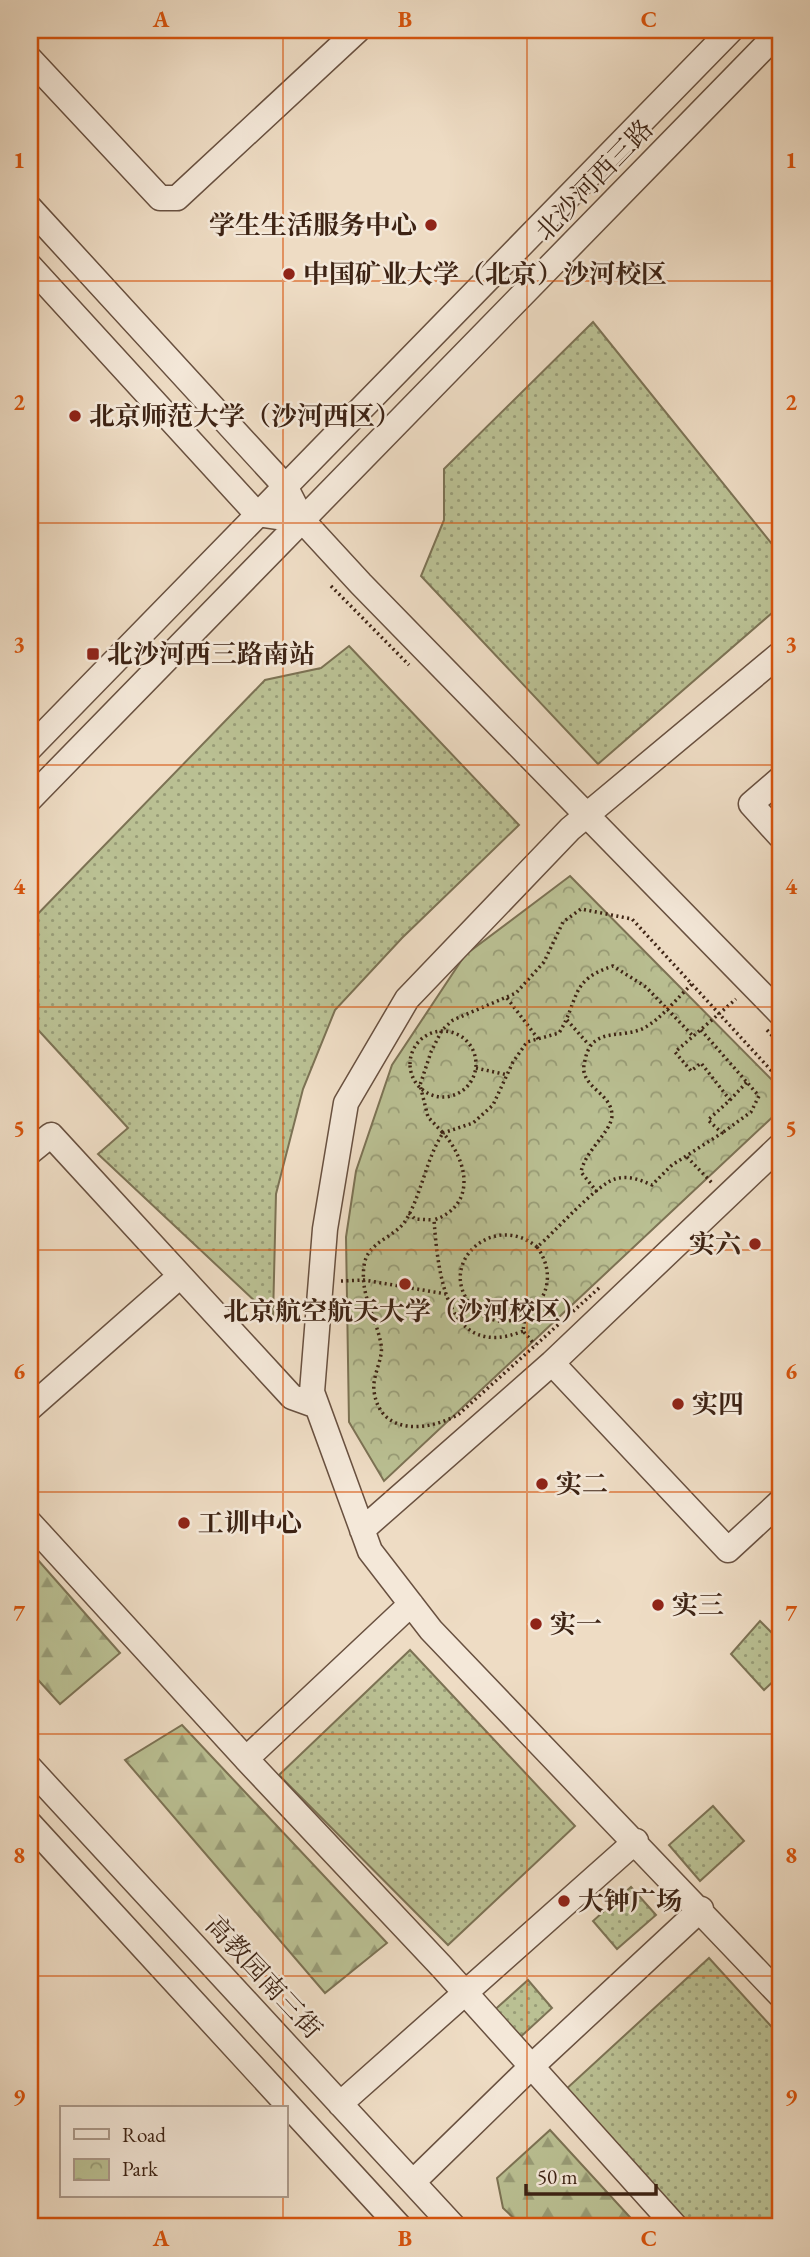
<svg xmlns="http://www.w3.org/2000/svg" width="810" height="2257" viewBox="0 0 810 2257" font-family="'EB Garamond','Noto Serif SC',serif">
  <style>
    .grass { fill: url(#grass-dots); stroke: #7c7254; stroke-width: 2 }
    .forest { fill: url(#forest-firs); stroke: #7c7254; stroke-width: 2 }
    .park { fill: url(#park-crowns); stroke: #7c7254; stroke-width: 2 }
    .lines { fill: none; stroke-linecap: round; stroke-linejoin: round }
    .minor-casing { stroke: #695140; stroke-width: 27 }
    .path { stroke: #3d2314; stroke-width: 3.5; stroke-dasharray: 2 3.5; stroke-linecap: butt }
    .minor { stroke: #f4e8d9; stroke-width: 24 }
    .grid { fill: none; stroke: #d7540d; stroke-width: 2; stroke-opacity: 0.55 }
    .poi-dot { fill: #8f2418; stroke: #f4e8d9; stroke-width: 2.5 }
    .labels { text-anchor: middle; stroke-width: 5; stroke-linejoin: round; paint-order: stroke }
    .street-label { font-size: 26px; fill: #3d2314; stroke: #f4e8d9 }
    .poi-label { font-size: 26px; font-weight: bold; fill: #3d2314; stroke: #f4e8d9; text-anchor: start }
    .neatline { fill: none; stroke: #d7540d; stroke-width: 2.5 }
    .grid-label { font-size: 23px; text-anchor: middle; font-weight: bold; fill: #d7540d }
  </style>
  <defs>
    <pattern id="grass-dots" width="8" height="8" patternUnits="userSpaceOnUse" patternTransform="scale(1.75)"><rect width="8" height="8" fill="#bac093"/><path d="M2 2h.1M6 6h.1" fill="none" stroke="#989c77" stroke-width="1.8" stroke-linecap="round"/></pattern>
    <pattern id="forest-firs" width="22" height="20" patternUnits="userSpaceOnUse" patternTransform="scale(1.75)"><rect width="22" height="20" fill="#bac093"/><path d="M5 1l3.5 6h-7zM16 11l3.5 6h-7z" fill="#989c77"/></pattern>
    <pattern id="park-crowns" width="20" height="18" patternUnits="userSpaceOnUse" patternTransform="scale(1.75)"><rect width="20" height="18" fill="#bac093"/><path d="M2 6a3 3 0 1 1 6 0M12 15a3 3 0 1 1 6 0" fill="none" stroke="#989c77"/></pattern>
  </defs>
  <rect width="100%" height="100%" fill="#eedcc4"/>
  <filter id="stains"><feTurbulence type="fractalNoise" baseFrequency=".00286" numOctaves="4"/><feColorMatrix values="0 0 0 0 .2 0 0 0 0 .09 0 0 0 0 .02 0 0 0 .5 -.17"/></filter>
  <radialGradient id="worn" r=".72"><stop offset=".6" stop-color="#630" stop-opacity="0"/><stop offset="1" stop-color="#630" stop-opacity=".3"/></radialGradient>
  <!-- grass -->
  <path class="grass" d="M593,322L780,554V606L598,764L421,576L444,520V469Z
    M349,646L519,825L402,938L335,1010L303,1089L276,1194L273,1318L98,1154L128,1128L30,1021V922L265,680L321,668Z
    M760,1621L780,1641V1675L764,1690L731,1654Z
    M410,1650L575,1826L448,1945L279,1775Z
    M713,1806L744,1841L700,1881L669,1845Z
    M631,1887L656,1915L617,1949L593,1921Z
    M709,1958L780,2036V2227H688L564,2091Z
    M528,1980L552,2008L516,2041L491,2013Z"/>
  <!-- forest -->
  <path class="forest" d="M30,1551L120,1653L60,1704L30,1671Z
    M182,1725L387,1943L325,1993L125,1760Z
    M550,2130L639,2227H523L503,2208L497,2178Z"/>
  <!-- park -->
  <path class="park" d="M570,876L780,1088V1110L384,1481L349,1422L346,1237L356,1171L392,1065L465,955Z"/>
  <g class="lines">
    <!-- minor casing -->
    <g class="minor-casing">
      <path id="minor" d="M30,59L160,198H177L358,30
        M30,208L285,486L303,521L361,584L780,1013
        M30,266L257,514L303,521
        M780,654L570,829L407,999L346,1103L325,1229L312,1392L370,1551L431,1630L780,1995
        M30,748L731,30
        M780,779L751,804L780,836
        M30,799L780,31
        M30,1152L51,1135L292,1397L317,1406
        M552,1363L728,1550L780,1502
        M30,1408L180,1276
        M30,1523L246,1759
        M362,1530L552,1363L780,1146
        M411,1604L246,1759L442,1967L676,2227
        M30,1768L454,2227
        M30,1824L400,2227
        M340,2104L636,1841
        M413,2182L532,2066L701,1909"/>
    </g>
    <!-- path -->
    <path class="path" d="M331,586L409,665
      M507,998L539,1040
      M567,1020L589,1045
      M701,1030L759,1096L751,1112L722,1133
      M767,1030L780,1044
      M410 1064a33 33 0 1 1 66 0a33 33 0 1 1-66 0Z
      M476,1068L508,1075
      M730,1100L747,1082
      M775,1127L780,1116
      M687,1157L712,1183
      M597,1192L581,1172C585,1151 611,1132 612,1116C612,1095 588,1090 584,1072C583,1066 585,1061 586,1056C594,1027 622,1039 644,1028C661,1019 678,997 692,984
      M409,1213L415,1219L434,1220
      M537,1247C573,1297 507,1348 471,1305C436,1263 494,1211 537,1247C554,1233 597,1184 615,1179C629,1175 640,1180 652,1185L672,1165L722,1133L708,1120L730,1100L701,1063L691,1071L675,1052L736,999
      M341,1281L364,1280L446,1294
      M599,1288L459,1414C430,1431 380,1437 374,1391C372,1375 384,1358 381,1344C376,1317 360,1295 364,1266C367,1241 395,1238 406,1220C422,1193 426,1159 443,1133L428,1117L420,1085L431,1052L442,1030L453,1020L516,993L544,962L563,922L581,909L632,919L780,1080
      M525,1316L523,1331L535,1345
      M523,1331C447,1362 438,1274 434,1220C477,1205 468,1161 443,1133L473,1123L493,1105L513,1062L527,1042L559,1033C580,999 569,980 613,966L646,987L693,1036"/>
    <!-- minor -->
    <use href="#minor" class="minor"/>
  </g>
  <!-- grid -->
  <path class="grid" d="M283,30V2108M527,30V2227M30,281H780M30,523H780M30,765H780M30,1007H780M30,1250H780M30,1492H780M30,1734H780M30,1976H780M283,2196V2227"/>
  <!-- markers -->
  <g class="poi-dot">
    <circle cx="431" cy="225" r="7"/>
    <circle cx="289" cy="274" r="7"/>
    <circle cx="75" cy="416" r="7"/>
    <rect x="86" y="647" width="14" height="14" rx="3.5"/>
    <circle cx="755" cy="1244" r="7"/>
    <circle cx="405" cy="1284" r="7"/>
    <circle cx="678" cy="1404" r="7"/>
    <circle cx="542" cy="1484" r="7"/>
    <circle cx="184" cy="1523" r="7"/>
    <circle cx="658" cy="1605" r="7"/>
    <circle cx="536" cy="1624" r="7"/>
    <circle cx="564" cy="1901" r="7"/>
  </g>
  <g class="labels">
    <!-- street labels -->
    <g class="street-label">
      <text transform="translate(594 180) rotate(-46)" y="9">北沙河西三路</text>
      <text transform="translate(264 1977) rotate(47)" y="9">高教园南三街</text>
    </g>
    <!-- poi labels -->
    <g class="poi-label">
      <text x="417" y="234" text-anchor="end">学生生活服务中心</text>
      <text x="303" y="283">中国矿业大学（北京）沙河校区</text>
      <text x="89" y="425">北京师范大学（沙河西区）</text>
      <text x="107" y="663">北沙河西三路南站</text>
      <text x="741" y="1253" text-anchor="end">实六</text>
      <text x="405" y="1320" text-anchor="middle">北京航空航天大学（沙河校区）</text>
      <text x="692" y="1413">实四</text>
      <text x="556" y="1493">实二</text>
      <text x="198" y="1532">工训中心</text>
      <text x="672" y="1614">实三</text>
      <text x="550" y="1633">实一</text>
      <text x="578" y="1910">大钟广场</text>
    </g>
  </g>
  <!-- margin -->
  <rect width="810" height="2257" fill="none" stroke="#eedcc4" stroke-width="77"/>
  <!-- legend -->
  <rect x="60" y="2106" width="228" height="91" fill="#f4e8d9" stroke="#ab998a" stroke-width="2"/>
  <rect x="74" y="2129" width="35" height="10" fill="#f4e8d9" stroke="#ab998a" stroke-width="2"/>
  <text x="122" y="2142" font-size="21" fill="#3d2314">Road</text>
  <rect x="74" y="2159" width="35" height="21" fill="url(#park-crowns)" stroke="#ab998a" stroke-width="2"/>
  <text x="122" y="2176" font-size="21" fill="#3d2314">Park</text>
  <!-- scale -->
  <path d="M526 2184v10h130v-10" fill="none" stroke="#3d2314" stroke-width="3.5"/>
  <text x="537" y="2184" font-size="21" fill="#3d2314" stroke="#f4e8d9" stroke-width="5" paint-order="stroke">50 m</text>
  <rect x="38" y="38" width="734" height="2180" class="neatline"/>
  <g class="grid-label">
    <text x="161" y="27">A</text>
    <text x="405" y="27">B</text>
    <text x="649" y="27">C</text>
    <text x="19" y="168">1</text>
    <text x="791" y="168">1</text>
    <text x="19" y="410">2</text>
    <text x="791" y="410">2</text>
    <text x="19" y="652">3</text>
    <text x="791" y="652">3</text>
    <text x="19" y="894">4</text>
    <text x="791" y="894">4</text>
    <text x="19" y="1136">5</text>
    <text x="791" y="1136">5</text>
    <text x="19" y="1379">6</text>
    <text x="791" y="1379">6</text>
    <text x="19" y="1621">7</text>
    <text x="791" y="1621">7</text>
    <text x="19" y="1863">8</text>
    <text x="791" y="1863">8</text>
    <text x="19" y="2105">9</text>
    <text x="791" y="2105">9</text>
    <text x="161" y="2246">A</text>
    <text x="405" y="2246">B</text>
    <text x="649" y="2246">C</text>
  </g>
  <rect width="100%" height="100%" filter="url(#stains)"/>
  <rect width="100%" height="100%" fill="url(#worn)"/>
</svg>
